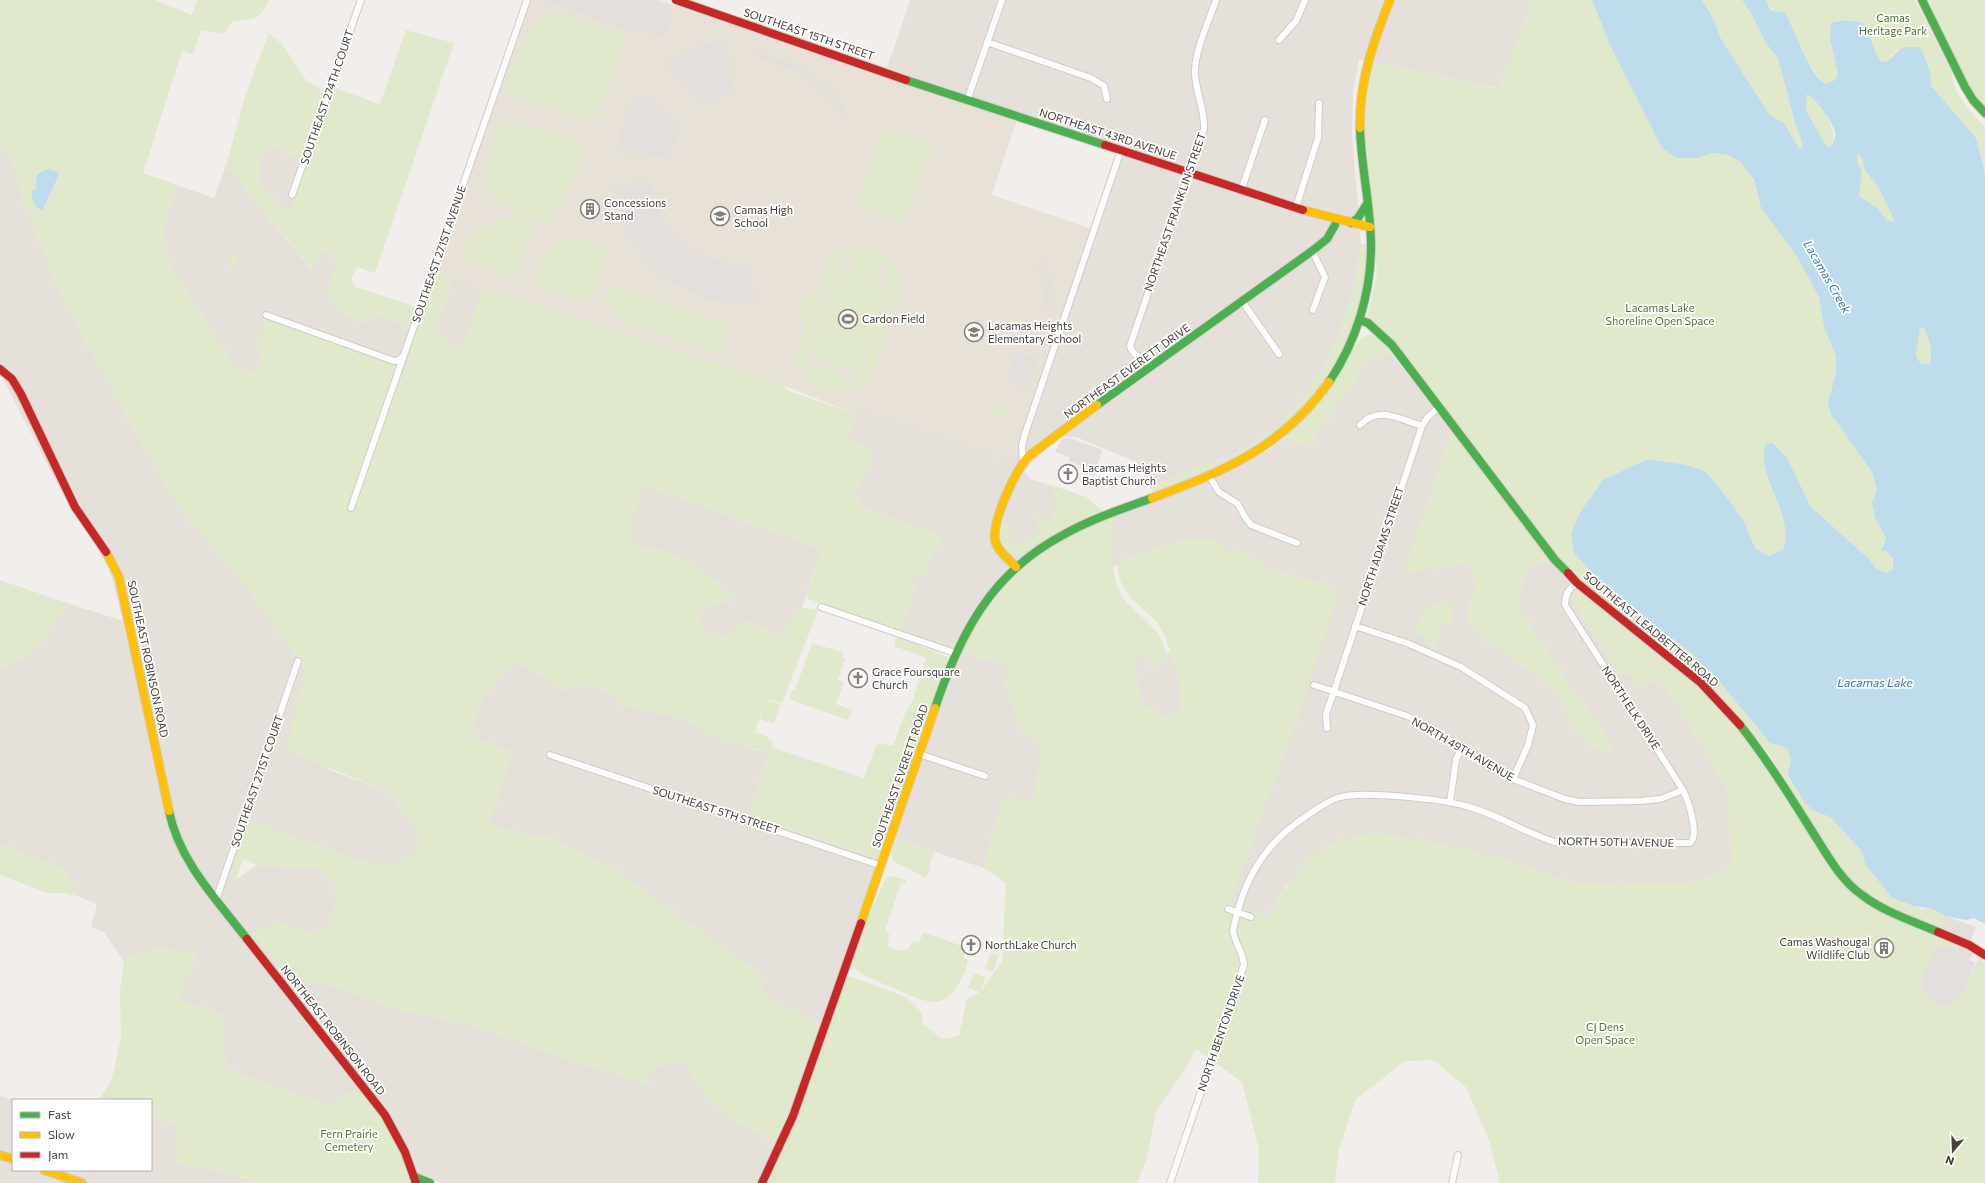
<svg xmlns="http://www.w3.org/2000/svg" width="1985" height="1183" viewBox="0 0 1985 1183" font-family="Commissioner,sans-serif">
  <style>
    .residential { fill: #e5e0d9 }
    .education { fill: #e7e1d7 }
    .green { fill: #e0e9cc; fill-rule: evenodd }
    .parking { fill: #e2dfdc }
    .water { fill: #bedcec; fill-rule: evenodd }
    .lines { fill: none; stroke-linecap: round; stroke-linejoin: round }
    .street-casing { stroke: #cfccc8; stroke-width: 8 }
    .fast-casing { stroke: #d0cbc2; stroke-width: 10 }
    .slow-casing { stroke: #d0cbc2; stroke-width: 10 }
    .jam-casing { stroke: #d0cbc2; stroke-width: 10 }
    .street { stroke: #fdfcfc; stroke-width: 6 }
    .fast { stroke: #4caf50; stroke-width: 8 }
    .slow { stroke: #ffc107; stroke-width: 8 }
    .jam { stroke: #c62828; stroke-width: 8 }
    .labels { text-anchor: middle; stroke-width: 3.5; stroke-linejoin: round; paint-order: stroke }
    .park-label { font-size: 11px; fill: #4d762d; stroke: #fff }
    .street-label { font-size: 11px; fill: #464037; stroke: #fff }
    .poi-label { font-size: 11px; fill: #464037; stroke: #fff; text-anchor: start }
    .water-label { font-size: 12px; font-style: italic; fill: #347ca5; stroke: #fff }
  </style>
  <rect width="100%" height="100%" fill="#f1eeeb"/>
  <!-- residential -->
  <path class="residential" d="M910,0H1532L1502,89L1359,59L1353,94L1352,134L1361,244L1354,289L1340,331L1326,361L1305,397L1283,422L1288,426L1284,430L1279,427L1249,448L1150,487L1137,462L1076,437L1062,436L1033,461L1024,472L1031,479L1086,497L1024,557L1007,569L998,579L975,607L952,650L900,632L917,584L906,580L909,571L941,536L862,507L855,494L871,464L870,449L847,440L856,414L863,410L1014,462L1125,149L887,68Z
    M5,144L27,211L62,298L170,495L252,595L305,669L327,769L392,793L394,801L418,831L416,851L398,864L358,861L249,820L230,875L236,880L257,865L320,869L336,889L337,903L327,927L311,933L277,922L252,934L297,979L338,987L389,1007L478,1027L557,1056L648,1084L652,1067L685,1062L699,1087L714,1106L738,1122L778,1142L757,1183H441L409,1170L383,1119L361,1087L327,1105L226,1069L222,1014L179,1001L156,947L124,961L104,932L91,927L97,904L77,896L65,870L0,844V668L29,655L70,604L123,621L109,568L61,491L2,377L0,376V159Z
    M272,145L305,162L302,181L291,211L276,203L259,182L260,161Z
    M226,165L312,270L322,250L337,257L333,275L326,293L363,323L381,314L413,330L402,363L254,349L262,353L256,374L235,367L167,261L163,227L177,185L214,198Z
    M452,278L483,288L461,351L435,331Z
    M1390,352L1452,431L1469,563L1476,589L1469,603L1467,626L1553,688L1572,726L1593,746L1602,751L1612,748L1602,728L1559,669L1516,604L1529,566L1553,559L1581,589L1574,604L1620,675L1626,672L1641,688L1653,680L1667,689L1726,786L1732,859L1728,871L1686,884L1571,883L1548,875L1287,884L1268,917L1229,903L1294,728L1340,588L1336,589L1321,583L1299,579L1267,568L1248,553L1226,551L1216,539L1184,540L1135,556L1112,567L1114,516L1233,469L1267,451L1285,437L1310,446L1319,430L1357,378L1365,364Z
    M644,485L822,549L802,608L791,619L783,636L748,622L722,637L705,631L697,619L707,607L734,599L718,582L665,550L642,549L628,533Z
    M960,650L977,658L999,660L1014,672L1004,680L1003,684L1013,704L1018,724L1039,743L1040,761L1033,805L1010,793L1001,804L984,868L895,839Z
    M1170,652L1180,682L1181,712L1164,718L1142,705L1132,659L1144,656L1167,661L1166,653Z
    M512,664L529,667L561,691L584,685L603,690L621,704L662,715H673L751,749L769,752L749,816L878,859L822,1024L764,995L757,971L611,867L544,835L527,836L489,824L512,752L470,737L478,709L489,688Z
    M0,1096L18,1100H13V1170H151V1118L163,1119L177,1125V1163L220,1171L258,1183H0Z"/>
  <!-- education -->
  <path class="education" d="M530,0H658L1017,120L992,195L1092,229L1014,463L863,410L856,414L782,385L436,273Z"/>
  <!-- green -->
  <path class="green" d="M0,0H155L192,15L197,0H269C258,22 255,18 232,22L224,34L201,30L193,54L182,51L143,173L177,185L163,227L167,261L235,367L256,374L262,353L254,349L267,318L402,363L352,509L436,273L452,278L435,331L461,350L483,288L782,385L788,391L856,414L847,440L870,448L871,464L855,494L862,507L941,536L925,577L909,571L906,580L917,584L900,632L806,598L822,549L644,485L629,533L642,549L665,550L684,559L718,582L734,599L706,607L697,619L705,631L722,637L747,622L783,636L791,619L802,608L818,610L782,703L766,699L755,732L768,737V740L773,742L772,747L864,778L877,743L893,746L906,711L912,703L926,658L894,646L895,640L900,637L947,657L948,661L878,859L749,816L769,752L728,743L704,734L698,725L673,715H662L621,704L603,690L584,685L561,691L529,667L512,664C486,691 480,700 470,737L512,752L489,824L527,836L544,835L611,867L757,971L764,995L822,1024L778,1142C759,1132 729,1121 714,1106C701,1094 693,1077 685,1062L653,1067L648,1084L557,1056L478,1027L389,1007L338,987L297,979L266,951L251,933L277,922L311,933L327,927L334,904L336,889L320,869L257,865L243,859L236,880L230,875L249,819L358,861L398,863L416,851L418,831L394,801L392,793L286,751L305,669L252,595L170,495L62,298L27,211L5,145L0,159ZM59,172L57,179L42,211L36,188L37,174Z
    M1531,0H1592L1609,43L1662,148L1698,158L1714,153L1728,155L1741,161L1753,180L1761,208L1796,255L1819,297L1824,327L1836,356V372L1828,403L1831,414L1872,472L1877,490L1875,499V518L1886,538L1881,546L1893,559V569L1886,573L1876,568L1869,559L1810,506L1802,492L1775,493C1782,513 1789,528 1783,550L1769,556L1755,548L1744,521L1574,553L1612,594L1689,651L1719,681L1770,743L1787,748L1791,759L1788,775L1814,811L1830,817L1862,851L1865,864L1892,898L1923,909H1933L1945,916L1941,929L1882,906L1861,891L1846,874L1819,836L1770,755L1727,705L1602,600L1570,571L1528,523L1521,510L1412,363L1376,325L1367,318L1377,275L1368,158L1363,124V94L1371,61L1499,89Z
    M1702,0H1742L1752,15L1765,42L1778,58L1795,123L1803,145L1802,148H1799L1781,121L1775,120L1769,114L1721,39L1712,16Z
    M1766,0H1915L1952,73C1953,95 1971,112 1985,127V172L1976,138L1931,86C1931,77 1927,70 1927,60L1898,49L1886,62L1880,61L1874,49L1871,36L1840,20L1832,23L1830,39L1838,74L1835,80L1826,84L1822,82L1811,66L1796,37L1790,21L1767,5Z
    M1929,0H1985V108C1960,85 1943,32 1929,0Z
    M551,14H563L627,36L604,104L601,103L596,118L592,120L578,115L576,117L500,91L532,27L541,19Z
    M406,30L454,43L375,273L357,267L351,280L355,287L421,308L413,330L382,314L363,323L344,314L326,293L333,275L336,257L322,250L313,270L226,165L246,94L269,33L282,44L307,82L327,92L302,161L272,145L260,161L259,182L276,203L290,211L302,181L305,162L331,87L380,104Z
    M1807,94C1820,104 1842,132 1830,147L1826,146L1806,110Z
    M502,122L559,132L567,135V138L581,142L583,147L579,162L581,163L578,172L550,225L513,213L487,191L488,158Z
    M883,128L933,145L905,222L856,205Z
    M1857,153L1862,158L1864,169L1879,188L1896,222L1887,220L1876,207L1859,196L1862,171L1857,162Z
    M511,218L534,223L523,256L525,257L522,266L520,265L516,275L512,277L502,274L501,276L492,273L493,270L460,259C471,230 482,225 511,218Z
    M567,239L581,240L608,249L597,281L600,282L596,291H594L590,301L586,302L576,299L575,302L566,299L567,296L535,285C541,266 545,245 567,239Z
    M1361,244H1367L1362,298L1355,322L1328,379L1312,401L1288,426L1283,422L1305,397L1326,361L1340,331L1354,289Z
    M852,248C874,245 897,259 899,283L903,285L870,382L866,380C844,400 811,395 800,366L792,364L831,251L838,254ZM856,256L852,270L876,278L881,265L888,274L890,289L863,368L857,377L845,383L836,368V366L829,363V365L811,370L807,364L806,350L833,271L842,261Z
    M235,252L238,265L231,267L228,253Z
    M838,267L889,284L859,372L808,354Z
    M611,284L730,325L720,354L615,318L618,309L604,304Z
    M807,292L815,294L806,320L799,317Z
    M1920,327L1925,329L1931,347V363L1921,364L1916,356Z
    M1366,335C1379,334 1384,342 1390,352L1365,364L1357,378L1319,430L1310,446L1285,437C1302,420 1318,403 1331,383C1342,367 1350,347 1366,335Z
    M1004,401L1009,408V412L999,419L993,410Z
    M1279,426L1284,430L1228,465L1154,493L1150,487L1249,448Z
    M1452,431L1553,559L1529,566L1516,604L1559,669L1602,728L1612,749L1602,751L1583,739L1572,726L1553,688L1467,626L1469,603L1476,589L1469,563L1402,574Z
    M1051,485L1086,497L1105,513L1024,557L1008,552L999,543L1000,523L1011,525L1008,541L1024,543L1039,531L1037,523L1038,518L1046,517L1052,520L1055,501Z
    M1114,516C1116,540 1109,563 1117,586C1125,608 1147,617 1159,635C1164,643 1166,653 1167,661L1151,666L1144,656L1132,659L1142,705L1164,718L1181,712L1180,682L1165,636L1156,621L1130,597L1121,583L1117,565L1135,556L1184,540L1216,539L1226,550L1248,553L1267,568L1299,579L1321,583L1336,589L1341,587L1294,728L1230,903L1268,917L1294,874L1312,855L1340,839L1374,833L1430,841L1510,860L1571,883L1686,884L1728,871L1732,859L1726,786L1667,689L1653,680L1641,688L1626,672L1620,675L1574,604L1572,599L1575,592L1581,589L1674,664L1732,719L1771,776L1820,850L1865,901L1874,908L1960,945L1921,987L1929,998L1936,1004L1967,987L1978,958L1985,963V1183H1500L1489,1140L1466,1087L1433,1060L1405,1061L1355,1100L1339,1149L1335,1183H1258L1259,1150L1242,1082L1196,1049L1186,1068L1156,1111L1147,1158L1137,1183H764L846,975L906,997L921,1012L923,1024L942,1039L959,1036L967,999L980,992L968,988L974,973L985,977L981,991L1002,962L1006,883L984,868L1001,804L1010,793L1033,804L1040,761L1039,743L1018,724L1013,704L1003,684L1004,680L1014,672L999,660L977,658L960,650C995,586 1044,539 1114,516Z
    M0,580L70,604L29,655L0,668Z
    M1441,601L1451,603L1453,608L1452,624H1443L1432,654L1424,650L1428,637L1415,633L1424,607Z
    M812,643L844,653L842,657L845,658L838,680L844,682L836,704L852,710L848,720L789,699L792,690H795Z
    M766,700L780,704L774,724L760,719Z
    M895,839L934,852L929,866L931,869L926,878L893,861L891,854Z
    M0,844L65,869L77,896L64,893H47L0,875Z
    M891,876L905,880L906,883L905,884L901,883L885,931L889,933L888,945L893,949L903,951L908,949L913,941L919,943L923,932L967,948L963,958L968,960C965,976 953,1002 934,1002C922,1003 873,979 860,973L852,966L867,921L886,877Z
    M156,947L197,952L179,1001L222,1014L226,1069L327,1105L361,1087C376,1108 411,1159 411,1183H258L220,1171L177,1163V1125L163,1119L151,1118V1100H99L112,1079L121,1038L120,991L124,961Z
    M990,953L999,955L993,972L985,969Z"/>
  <!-- parking -->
  <path class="parking" d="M542,0H645L669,8L668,12L672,14L664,37L639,29L638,33Z
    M722,40L728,48L731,90L728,93L701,105L668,63L702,45Z
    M758,52L802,68L832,91L849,115L845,118L827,94L804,75L787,67L757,57Z
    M636,97L646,98L679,124V128L669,156L616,152L626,115Z
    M650,182L656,206L666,224L681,241L703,256L721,263L751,267L754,305L730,303L708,299L669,280L650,263L634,243L623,222L613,185Z
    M1046,258L1055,300L1047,311L1038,267Z
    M1016,351L1038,360L1029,388L1018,385L1009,376Z
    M1062,438H1070L1102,450L1094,476L1085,473L1087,468L1069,461L1070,457L1055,452Z
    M1415,633L1428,637L1424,650L1411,644Z
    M1624,674L1631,684L1620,691L1613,681Z
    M1945,916L1976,927L1970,942L1941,929Z
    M1964,942L1976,949L1969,960L1975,962L1967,987L1959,998L1949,1006L1943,1007L1936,1004L1928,998L1921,987L1922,977L1937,946L1957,949Z"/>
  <!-- water -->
  <path class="water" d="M1592,0H1702L1712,16L1721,39L1769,114C1774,119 1781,120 1785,125C1790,132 1794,141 1799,148H1802L1803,145L1795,123L1778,58L1765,42L1752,15L1742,0H1766C1768,11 1775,12 1785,12C1794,28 1810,77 1826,84L1835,80L1838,74L1830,39L1831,23C1844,19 1855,20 1867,25L1874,49L1880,61L1886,62C1902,50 1896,46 1919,47C1927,59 1931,72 1931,86L1976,138L1985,172V924L1974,918L1966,920L1945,916L1933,909L1914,906L1892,898L1865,864L1862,851L1830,817L1814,811L1805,803L1788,775L1791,759L1787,748L1770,743L1719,681L1689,651L1612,594L1574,553L1571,534L1579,514L1603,480L1648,459L1686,465L1705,471L1728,499L1744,521L1755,548L1769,556L1783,550C1795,511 1757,482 1765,444L1773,443L1787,458L1810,506L1869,559L1876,568L1886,573L1893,569V559L1886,551L1881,550L1886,538L1875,518L1872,503L1877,490L1872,472L1831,414L1828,403L1836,372V356L1824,327L1819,297L1796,255L1761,208L1754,180L1741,162L1728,155L1714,153L1698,158H1676L1662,148L1609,43ZM1807,94C1817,100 1832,121 1835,132C1836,138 1833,143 1830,147L1826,146L1806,110ZM1857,153L1862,158L1864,169L1879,188L1895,222L1887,220L1876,207L1859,196L1862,171L1857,162ZM1920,327L1925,329L1931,347V363L1921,364L1916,356Z
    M48,169L59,172L57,179L42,211C35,206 31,199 32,191L36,188L37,174Z"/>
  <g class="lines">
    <!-- street casing -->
    <g class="street-casing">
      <path id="street" d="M1279,40L1296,21L1305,0
        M987,42L1091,78L1104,86L1107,99
        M968,98L1002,0
        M1242,188L1265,120
        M292,195L361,0
        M1296,207L1318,138L1319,103
        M1312,251L1325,277L1313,310
        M1242,301L1279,354
        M266,315L394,361L399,360L404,355
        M1152,366C1144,359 1133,357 1130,346L1204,129C1205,110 1196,93 1195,74C1194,52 1209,21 1216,0
        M1360,425C1379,405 1399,419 1422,426
        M1023,463L1022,446L1025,434L1121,150
        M1209,476L1219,492L1238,504L1245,517L1251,525L1297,543
        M351,508L527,0
        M821,607L955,653
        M1355,626L1407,643L1461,667L1525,708L1533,725L1528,745L1513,779
        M1314,685L1407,716L1429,727L1508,777L1565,799L1579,802L1641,801L1660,799L1683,790
        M1327,728L1326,714L1334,691L1422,426L1427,418L1439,407
        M919,754L985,776
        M550,755L882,866
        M1450,802L1456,760L1461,748
        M216,900L298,661
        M1228,909L1251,917
        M1170,1183L1244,965C1243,952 1235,943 1233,931C1243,880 1264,843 1308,815C1317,809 1326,802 1337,798C1360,790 1440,799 1466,806C1498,814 1526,834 1558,843H1690C1700,835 1688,800 1683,790L1565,605C1565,595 1568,589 1577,583
        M1452,1183L1458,1155"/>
    </g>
    <!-- fast casing -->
    <g class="fast-casing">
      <path id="fast" d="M1922,0L1965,87L1973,100L1985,113
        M906,80L1105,145
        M1351,223L1358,218L1367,204
        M1360,320L1368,323L1392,345L1555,560L1568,573
        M1329,382C1356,342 1371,294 1371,246C1371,207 1361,167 1360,128
        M1097,405L1312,251L1327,239L1335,225
        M935,708C960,634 991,573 1063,535C1091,519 1122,509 1152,498
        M1740,725C1766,758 1788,793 1810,828C1825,851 1839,879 1862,895C1884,912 1913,921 1938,932
        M169,811C179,861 216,899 247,939
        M415,1177L430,1183"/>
    </g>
    <!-- slow casing -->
    <g class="slow-casing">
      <path id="slow" d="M1360,128C1359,82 1373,42 1390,0
        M1303,210L1370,227
        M1152,498C1225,471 1283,447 1329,382
        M106,552L119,577L169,811
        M1016,567C1009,559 997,551 995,540C992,521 1016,468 1030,455L1097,405
        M861,923L935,708
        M0,1155L13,1159
        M44,1170L82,1183"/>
    </g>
    <!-- jam casing -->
    <g class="jam-casing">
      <path id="jam" d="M676,0L906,80
        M1105,145L1303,210
        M0,369L12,379L21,394L75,507L106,552
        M1568,573L1577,583L1701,683L1740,725
        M1938,932L1969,945L1985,955
        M247,939L385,1115L405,1152L416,1183
        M762,1183L793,1116L861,923"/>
    </g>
    <!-- street -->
    <use href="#street" class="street"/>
    <!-- fast -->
    <use href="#fast" class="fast"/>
    <!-- slow -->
    <use href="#slow" class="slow"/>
    <!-- jam -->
    <use href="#jam" class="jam"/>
  </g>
  <!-- icons -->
  <defs>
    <g id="building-ring" transform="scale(1)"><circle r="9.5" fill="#fff" stroke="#827d76" stroke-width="1.5"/><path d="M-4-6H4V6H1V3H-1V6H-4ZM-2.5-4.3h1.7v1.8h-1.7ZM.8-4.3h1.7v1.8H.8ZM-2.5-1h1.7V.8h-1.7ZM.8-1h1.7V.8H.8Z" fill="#827d76"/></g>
    <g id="school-ring" transform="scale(1)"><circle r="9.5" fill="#fff" stroke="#827d76" stroke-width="1.5"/><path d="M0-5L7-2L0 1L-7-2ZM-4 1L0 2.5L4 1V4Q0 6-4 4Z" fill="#827d76"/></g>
    <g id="stadium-ring" transform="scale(1)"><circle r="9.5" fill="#fff" stroke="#827d76" stroke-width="1.5"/><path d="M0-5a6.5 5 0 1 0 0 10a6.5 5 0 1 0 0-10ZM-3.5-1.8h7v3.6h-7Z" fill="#827d76"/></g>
    <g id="church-ring" transform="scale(1)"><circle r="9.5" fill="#fff" stroke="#827d76" stroke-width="1.5"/><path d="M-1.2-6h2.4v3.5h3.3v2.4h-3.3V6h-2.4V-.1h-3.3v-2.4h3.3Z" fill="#827d76"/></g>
  </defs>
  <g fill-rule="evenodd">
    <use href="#building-ring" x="590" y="209"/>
    <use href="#school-ring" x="720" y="216"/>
    <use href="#stadium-ring" x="848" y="319"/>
    <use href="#school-ring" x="974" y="332"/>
    <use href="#church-ring" x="1068" y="474"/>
    <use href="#church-ring" x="858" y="678"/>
    <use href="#church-ring" x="971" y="945"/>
    <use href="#building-ring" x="1884" y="948"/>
  </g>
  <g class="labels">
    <!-- park labels -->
    <g class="park-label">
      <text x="1893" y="22">Camas<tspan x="1893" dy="13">Heritage Park</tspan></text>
      <text x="1660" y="312">Lacamas Lake<tspan x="1660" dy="13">Shoreline Open Space</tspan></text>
      <text x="1605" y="1031">CJ Dens<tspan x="1605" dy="13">Open Space</tspan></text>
      <text x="349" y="1138">Fern Prairie<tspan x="349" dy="13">Cemetery</tspan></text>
    </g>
    <!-- street labels -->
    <g class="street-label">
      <text transform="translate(809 34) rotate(19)" y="4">SOUTHEAST 15TH STREET</text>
      <text transform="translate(327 97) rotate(-71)" y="4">SOUTHEAST 274TH COURT</text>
      <text transform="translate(1108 134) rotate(18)" y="4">NORTHEAST 43RD AVENUE</text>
      <text transform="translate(1175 212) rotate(-71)" y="4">NORTHEAST FRANKLIN STREET</text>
      <text transform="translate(439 254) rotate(-71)" y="4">SOUTHEAST 271ST AVENUE</text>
      <text transform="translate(1127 371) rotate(-36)" y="4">NORTHEAST EVERETT DRIVE</text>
      <text transform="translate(1381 546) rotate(-72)" y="4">NORTH ADAMS STREET</text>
      <text transform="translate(1651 629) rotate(40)" y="4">SOUTHEAST LEADBETTER ROAD</text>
      <text transform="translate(148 659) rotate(78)" y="4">SOUTHEAST ROBINSON ROAD</text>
      <text transform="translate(1631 708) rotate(57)" y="4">NORTH ELK DRIVE</text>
      <text transform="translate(1463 749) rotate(30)" y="4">NORTH 49TH AVENUE</text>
      <text transform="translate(900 776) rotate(-71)" y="4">SOUTHEAST EVERETT ROAD</text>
      <text transform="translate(257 781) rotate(-71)" y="4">SOUTHEAST 271ST COURT</text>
      <text transform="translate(716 810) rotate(18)" y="4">SOUTHEAST 5TH STREET</text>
      <text transform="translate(1616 842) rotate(1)" y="4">NORTH 50TH AVENUE</text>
      <text transform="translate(333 1030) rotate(52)" y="4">NORTHEAST ROBINSON ROAD</text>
      <text transform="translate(1221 1033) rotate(-71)" y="4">NORTH BENTON DRIVE</text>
    </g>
    <!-- poi labels -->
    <g class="poi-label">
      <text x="604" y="207">Concessions<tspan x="604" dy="13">Stand</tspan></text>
      <text x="734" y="214">Camas High<tspan x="734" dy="13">School</tspan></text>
      <text x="862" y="323">Cardon Field</text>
      <text x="988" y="330">Lacamas Heights<tspan x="988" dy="13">Elementary School</tspan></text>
      <text x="1082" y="472">Lacamas Heights<tspan x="1082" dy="13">Baptist Church</tspan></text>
      <text x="872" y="676">Grace Foursquare<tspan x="872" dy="13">Church</tspan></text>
      <text x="1870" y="946" text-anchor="end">Camas Washougal<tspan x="1870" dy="13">Wildlife Club</tspan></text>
      <text x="985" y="949">NorthLake Church</text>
    </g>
    <!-- water labels -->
    <g class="water-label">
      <text transform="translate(1827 277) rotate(60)" y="4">Lacamas Creek</text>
      <text x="1875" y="687">Lacamas Lake</text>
    </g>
  </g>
  <!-- legend -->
  <rect x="12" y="1099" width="140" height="72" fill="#ffffff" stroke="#b5b3af"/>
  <rect x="20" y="1112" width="20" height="6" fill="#4caf50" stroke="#b5b3af"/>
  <text x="48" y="1119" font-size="12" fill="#464037">Fast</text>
  <rect x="20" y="1132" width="20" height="6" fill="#ffc107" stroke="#b5b3af"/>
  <text x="48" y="1139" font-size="12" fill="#464037">Slow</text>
  <rect x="20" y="1152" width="20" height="6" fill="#c62828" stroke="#b5b3af"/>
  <text x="48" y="1159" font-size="12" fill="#464037">Jam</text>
  <!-- north arrow -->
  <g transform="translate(1953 1151) rotate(199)" stroke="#ffffff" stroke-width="3" paint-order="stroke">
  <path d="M0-3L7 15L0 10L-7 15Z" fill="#464037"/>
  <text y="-6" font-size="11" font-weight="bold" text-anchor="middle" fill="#464037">N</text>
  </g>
</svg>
